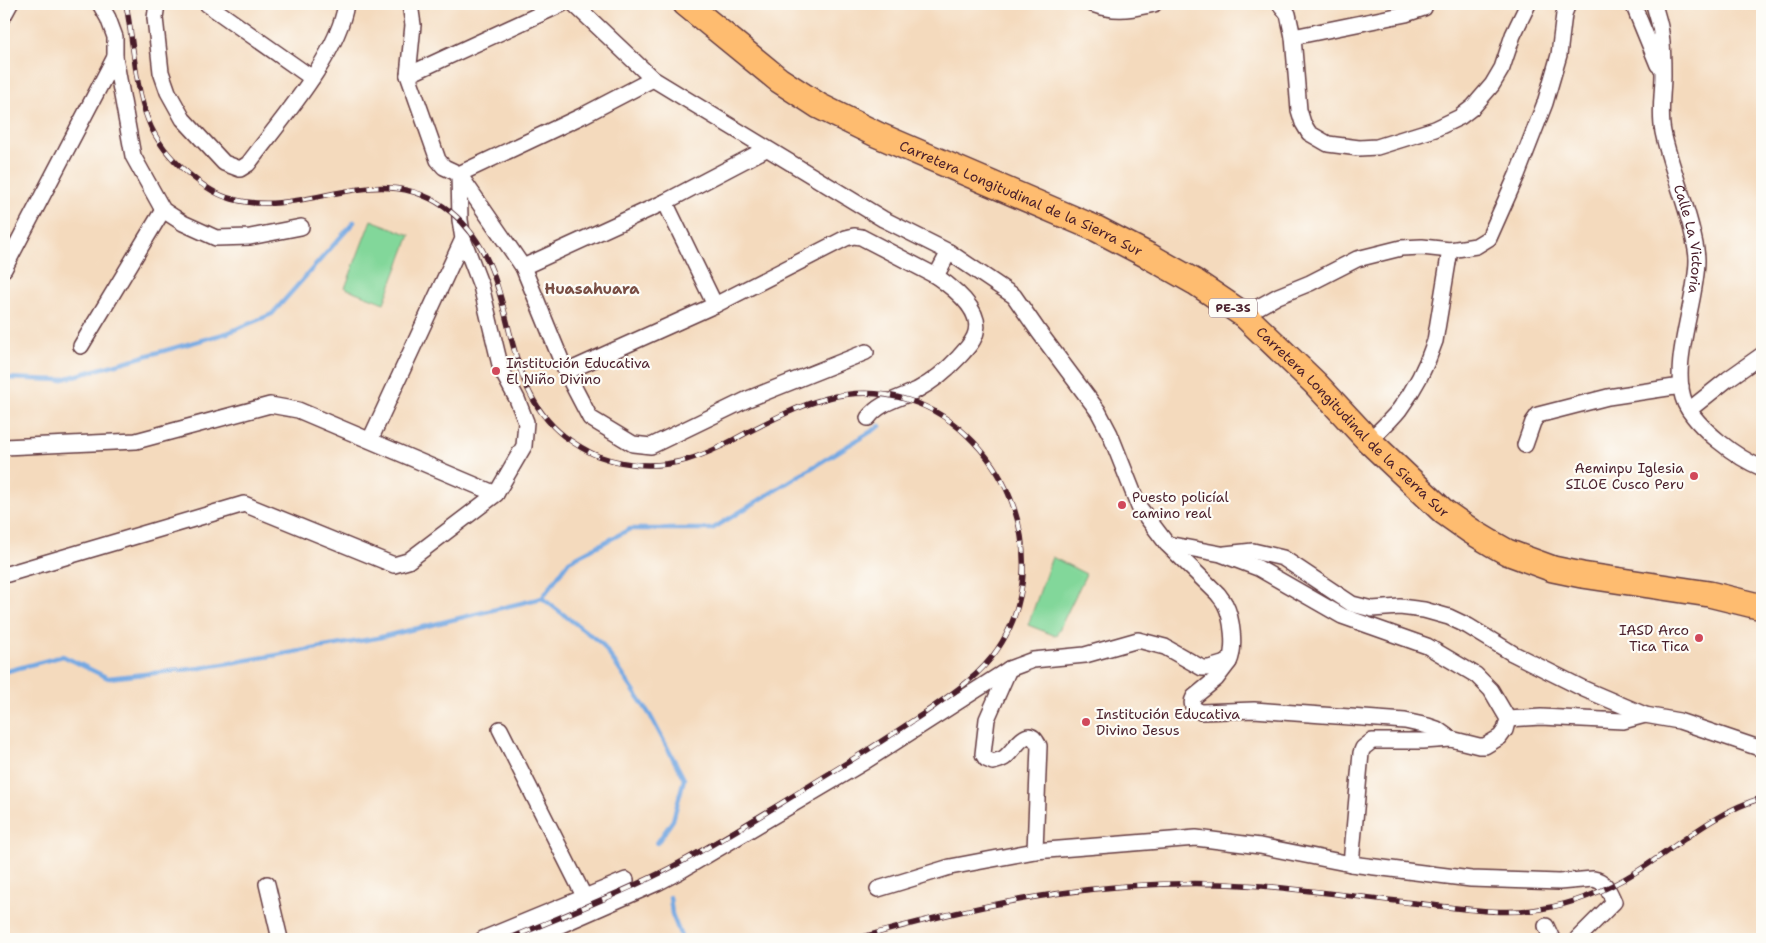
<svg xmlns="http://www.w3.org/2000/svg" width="1766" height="943" viewBox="0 0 1766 943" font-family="'Shantell Sans',sans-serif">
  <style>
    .green { fill: #82d79a; stroke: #667b62 }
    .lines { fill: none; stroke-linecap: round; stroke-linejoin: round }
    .stream { stroke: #76a9e2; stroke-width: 4.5 }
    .minor-casing { stroke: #643b41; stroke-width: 18 }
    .trunk-casing { stroke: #643b41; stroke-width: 28 }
    .minor { stroke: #fff; stroke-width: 15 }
    .trunk { stroke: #febc70; stroke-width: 25 }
    .rail-casing { stroke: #4a1f2b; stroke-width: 5.5 }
    .rail { stroke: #fdfcf7; stroke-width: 4; stroke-dasharray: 11; stroke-linecap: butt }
    .poi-dot { fill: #d1495b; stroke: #fdfcf7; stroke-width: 2 }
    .labels { text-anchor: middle; stroke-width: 4.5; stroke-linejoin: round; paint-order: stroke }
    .shield { fill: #fdfcf7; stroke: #806168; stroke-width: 1 }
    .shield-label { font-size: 12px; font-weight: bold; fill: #4a1f2b }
    .street-label { font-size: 14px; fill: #4a1f2b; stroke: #fdfcf7 }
    .poi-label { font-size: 14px; fill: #4a1f2b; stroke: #fdfcf7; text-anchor: start }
    .neighbourhood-label { font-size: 15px; font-weight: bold; fill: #794e44; stroke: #fdfcf7 }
  </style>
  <rect width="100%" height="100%" fill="#fdfcf7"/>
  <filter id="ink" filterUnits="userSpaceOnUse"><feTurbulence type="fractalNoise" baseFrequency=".02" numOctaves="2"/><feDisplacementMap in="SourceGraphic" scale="10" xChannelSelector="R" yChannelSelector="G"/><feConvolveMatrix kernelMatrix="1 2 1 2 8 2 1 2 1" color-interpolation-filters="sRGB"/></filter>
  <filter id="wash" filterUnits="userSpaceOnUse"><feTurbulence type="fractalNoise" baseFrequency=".0096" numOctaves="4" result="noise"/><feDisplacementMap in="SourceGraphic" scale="20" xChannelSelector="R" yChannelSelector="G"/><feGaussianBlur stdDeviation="1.12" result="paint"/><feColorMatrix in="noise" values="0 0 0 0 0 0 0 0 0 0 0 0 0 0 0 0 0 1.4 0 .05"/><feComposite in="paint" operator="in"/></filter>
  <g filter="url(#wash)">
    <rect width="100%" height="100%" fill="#f4dabd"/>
    <!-- green -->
    <path class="green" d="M371,220L410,235L384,303L345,288Z
      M1052,557L1086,574L1056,636L1028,625Z"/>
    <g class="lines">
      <!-- stream -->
      <path class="stream" d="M4,378L60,380L227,333L272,314L354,222
        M542,598L602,644L650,715L684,779L673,820L657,843
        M4,672L63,656L108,678L200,668L377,638L542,598L569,561L630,529H712L880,426
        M670,897L672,914L682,939"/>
    </g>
  </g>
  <g filter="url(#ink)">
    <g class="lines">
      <!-- minor casing -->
      <g class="minor-casing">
        <g id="minor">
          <path d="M100,4L108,18L115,37V57L133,156L163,210L183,223L216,238L250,237L301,227"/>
          <path d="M157,4L155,18L161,72L168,92L183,119L224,163L240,169L248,164C280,121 338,56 346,4"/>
          <path d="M207,4L312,78"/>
          <path d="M410,4L413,25L408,75L438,160L444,167L459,174L523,267L566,372L590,418L633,444L651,446L748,399L866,352"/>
          <path d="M1092,4C1117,13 1130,9 1154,4"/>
          <path d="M1280,4L1288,14L1293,37L1299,110L1303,123L1309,133L1328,144L1359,148L1377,147L1435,129L1460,117L1473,107L1492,85L1502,68L1513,35L1528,4"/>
          <path d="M1633,4L1658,65"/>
          <path id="s1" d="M1654,4C1656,13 1660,23 1661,33C1663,47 1663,62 1663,75C1663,94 1659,113 1663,132C1670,165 1684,197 1692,231C1694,240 1697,250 1697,260C1697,301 1669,366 1685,403C1697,428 1737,458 1762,468"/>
          <path d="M4,15L10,4"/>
          <path d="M1293,37L1406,14L1424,8L1425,4"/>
          <path d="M408,75L562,4"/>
          <path d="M459,174L584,115L653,79"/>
          <path d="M665,202L715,305"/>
          <path d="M523,267L665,202L766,149"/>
          <path d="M4,269L115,57"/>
          <path d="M1244,315L1278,296L1310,283L1357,259L1401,248L1422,247L1450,250L1476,246L1489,238L1517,175L1545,103L1559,55L1564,14L1568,4"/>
          <path d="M81,346L163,210"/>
          <path d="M566,372L715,305L846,238L854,236L861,237L936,276L949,252"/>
          <path d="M1689,410L1728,379L1762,355"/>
          <path d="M868,418C880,402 899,399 917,390C932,382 947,370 959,357C965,350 974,342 976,332C982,310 952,287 936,276"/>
          <path d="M370,440L463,239L460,220L459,174"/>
          <path d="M1369,441C1379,431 1390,421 1399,410C1414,390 1427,365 1435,341L1450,250"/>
          <path d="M1525,445L1533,422L1538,415L1608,397L1681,386"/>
          <path d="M4,447L136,441L270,405L298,410L496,494"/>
          <path d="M1167,544L1221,554L1258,568L1342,616L1427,646L1476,675L1491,690L1508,719L1505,730L1500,737L1485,746H1479L1451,739L1423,741H1372L1363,748L1361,753L1351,864"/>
          <path d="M1225,554L1253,551L1283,558L1352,604L1372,609L1400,607L1424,610L1449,617L1468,626L1512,653L1584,689L1645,715L1679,721L1762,749"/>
          <path d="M4,575L244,504L394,565L408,561L496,494L524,446L526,422L517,399L501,369L481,286L463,239"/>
          <path d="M1229,662L1216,679L1194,697C1190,704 1193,709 1201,712L1254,710L1405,721L1428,726L1437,729L1451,739"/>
          <path d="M1009,669L987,719L983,754L986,759L993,762C996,761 1001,760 1004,758C1015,751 1027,721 1039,746L1035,851"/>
          <path d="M1508,719L1541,717L1623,721L1645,715"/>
          <path d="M500,729L584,896"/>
          <path d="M267,884L280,939"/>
          <path d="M878,889L950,867L1035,851L1196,838L1260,846L1351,864L1471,879L1559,882L1593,879C1606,881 1609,891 1614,902L1577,939"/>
          <path d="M1546,926L1552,939"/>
          <path d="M483,939L626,880"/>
          <path d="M529,939L657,883L680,871L864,762L1009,669L1033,660L1085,655L1138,640L1165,647L1202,668H1209L1229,662C1236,648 1232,617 1225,604C1223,600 1220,597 1218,594L1167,544L1139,507L1110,434L1098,411L1039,332L1014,296L949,252L883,219L653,79L574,4"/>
        </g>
      </g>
      <!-- trunk casing -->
      <g class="trunk-casing">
        <g id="trunk">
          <path id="s2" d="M686,4L779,80L819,106L878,135L1097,229L1149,256L1195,282L1244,315L1315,383L1369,441L1444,512L1471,531L1491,543L1507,552L1553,569L1582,575L1709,594L1762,607"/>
        </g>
      </g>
      <!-- minor -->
      <use href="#minor" class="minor"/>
      <!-- trunk -->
      <use href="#trunk" class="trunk"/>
      <!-- rail casing -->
      <g class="rail-casing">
        <path id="rail" d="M126,4C133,40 135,86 148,120C156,141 172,160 189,174C202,185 216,195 232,199C309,220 379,154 451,212C524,272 492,379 564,436C575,444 586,451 598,456C626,466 657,468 686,460C708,454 728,443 748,432C800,405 848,381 908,400C957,415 998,460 1014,508C1030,556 1026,608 997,650C978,678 950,695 923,714C896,732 868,750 840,767C784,801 729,837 670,868C618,895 562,916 508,939
          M856,939C991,900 1120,875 1262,886C1318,891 1375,899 1431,905C1467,909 1504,915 1540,909C1574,904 1607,890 1636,872C1678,846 1714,812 1762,798"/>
      </g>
      <!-- rail -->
      <use href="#rail" class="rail"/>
    </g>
  </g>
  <!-- markers -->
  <g class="poi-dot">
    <circle cx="496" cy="371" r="5"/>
    <circle cx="1694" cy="476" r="5"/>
    <circle cx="1122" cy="505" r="5"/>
    <circle cx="1699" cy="638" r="5"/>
    <circle cx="1086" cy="722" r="5"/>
  </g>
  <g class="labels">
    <!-- shield labels -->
    <rect class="shield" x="1209" y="298.5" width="48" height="19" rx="4"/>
    <g class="shield-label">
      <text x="1233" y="312">PE-3S</text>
    </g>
    <!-- street labels -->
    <g class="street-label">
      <text dy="5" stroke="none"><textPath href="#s2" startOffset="390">Carretera Longitudinal de la Sierra Sur</textPath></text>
      <text dy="5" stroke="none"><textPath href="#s1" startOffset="240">Calle La Victoria</textPath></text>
      <text dy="5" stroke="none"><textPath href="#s2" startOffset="795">Carretera Longitudinal de la Sierra Sur</textPath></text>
    </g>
    <!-- poi labels -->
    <g class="poi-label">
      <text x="506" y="368">Institución Educativa<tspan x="506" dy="16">El Niño Divino</tspan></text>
      <text x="1684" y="473" text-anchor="end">Aeminpu Iglesia<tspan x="1684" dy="16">SILOE Cusco Peru</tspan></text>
      <text x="1132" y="502">Puesto policíal<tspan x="1132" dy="16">camino real</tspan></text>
      <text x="1689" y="635" text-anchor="end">IASD Arco<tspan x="1689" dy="16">Tica Tica</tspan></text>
      <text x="1096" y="719">Institución Educativa<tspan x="1096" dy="16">Divino Jesus</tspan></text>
    </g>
    <!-- neighbourhood labels -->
    <g class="neighbourhood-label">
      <text x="592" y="294">Huasahuara</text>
    </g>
  </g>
  <!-- margin -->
  <rect width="1766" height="943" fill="none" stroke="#fdfcf7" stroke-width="20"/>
</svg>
